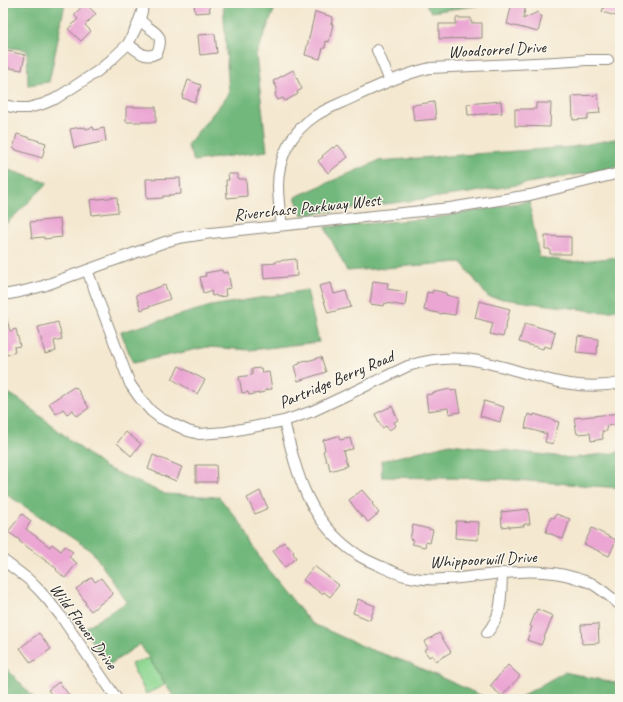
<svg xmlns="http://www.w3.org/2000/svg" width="623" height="702" viewBox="0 0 623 702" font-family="Caveat,sans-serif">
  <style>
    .green { fill: #8dd792; stroke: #5c815e }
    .forest { fill: #72b87c; stroke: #4e7254 }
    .building { fill: #eba6d3 }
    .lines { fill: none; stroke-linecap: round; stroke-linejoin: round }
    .minor-casing { stroke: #908a7e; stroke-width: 12 }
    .minor { stroke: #fff; stroke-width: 10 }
    .labels { text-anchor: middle; stroke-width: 3; stroke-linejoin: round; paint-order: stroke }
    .street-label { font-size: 17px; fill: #2b2b2b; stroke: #fbf7ec }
  </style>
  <rect width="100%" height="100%" fill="#fbf7ec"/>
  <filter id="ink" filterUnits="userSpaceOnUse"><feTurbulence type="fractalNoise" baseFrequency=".025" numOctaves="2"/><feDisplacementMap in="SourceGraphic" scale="8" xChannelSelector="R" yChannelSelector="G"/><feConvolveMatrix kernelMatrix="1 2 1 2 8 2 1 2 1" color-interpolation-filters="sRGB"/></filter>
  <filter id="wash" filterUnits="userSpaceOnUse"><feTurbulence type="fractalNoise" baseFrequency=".012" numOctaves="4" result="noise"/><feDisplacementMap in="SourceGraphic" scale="16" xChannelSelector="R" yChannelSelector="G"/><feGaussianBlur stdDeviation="0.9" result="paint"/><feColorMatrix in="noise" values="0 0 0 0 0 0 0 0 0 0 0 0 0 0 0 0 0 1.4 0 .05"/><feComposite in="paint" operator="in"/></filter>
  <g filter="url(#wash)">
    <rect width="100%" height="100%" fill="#f4e8d0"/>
    <!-- green -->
    <path class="green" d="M149,658L165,685L146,694L131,664Z"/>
    <!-- forest -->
    <path class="forest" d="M3,3H65L57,44L49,82L28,85L27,50L3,47Z
      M223,3H277L256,55L267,151L194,161L187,145L229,94Z
      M425,3H495L431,12Z
      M620,138V165L604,170L469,193L302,215L295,197L378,161L572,147Z
      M3,168L48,183L3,227Z
      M529,201L539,257L571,262L620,257V310L601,312L488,297L461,262L347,271L325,227L437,218Z
      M307,290L319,342L250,350L207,347L133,363L121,332L211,306Z
      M3,390L20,400L104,467L165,494L219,497L242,525L262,562L311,623L369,649L409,663L480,695L493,699H175L140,644L109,665L83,629L127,602L92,551L3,492Z
      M450,444L572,458L620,452V488L503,479L382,477L381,461Z
      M3,665L35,699H3Z
      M564,672L620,684V699H517Z"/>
    <g id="blocks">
      <!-- building -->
      <path class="building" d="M85,3L96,14L85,25L91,31L81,41L68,29L78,19L74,15Z
        M194,3H209L210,12L195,13Z
        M512,3H517L526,5L523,19L538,12L540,16H542L538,32L507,24Z
        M605,3H620L616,16L602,12Z
        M315,12L333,17L331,24H333L329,42L326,41L325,48H323L320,59L305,55Z
        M456,18H471V23H482V38L439,39V24H456Z
        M215,34L217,53L200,55L198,35Z
        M7,51L25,55L22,70L4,67Z
        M293,70L302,89L297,92L298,94L285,101L283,98L278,100L275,95L277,88L273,81Z
        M188,80L201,85L195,102L182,98Z
        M598,95L600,113L588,114V119L573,120L572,96Z
        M501,101L502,113L468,115L467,104Z
        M434,102L436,119L414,121L412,105Z
        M536,103H551L550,127L515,126V109H536Z
        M126,107H156V122H126Z
        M81,127V128L85,127L86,129L93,127L94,130L104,128L106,141L74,148L70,129Z
        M17,134L46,143L42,158L13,149Z
        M338,145L348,157L328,173L318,161L323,157L322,156L333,147L334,148Z
        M228,174H238V179H246L247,196L227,198L226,180H229Z
        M180,178L181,194L169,195V196H163V198L147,199L146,179Z
        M117,197L118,212L92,215L90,200Z
        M60,219L62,237L44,239V237L32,238L30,222Z
        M545,236L571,237V254H550V249H545Z
        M296,259L297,276L264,279L263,264L276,263V261Z
        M222,270L223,273L228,272L231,288L225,289L226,296L217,297L216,295L212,296L211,291L203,293L200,277L206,276L205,273Z
        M373,281L388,283L387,289L407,292L405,306L385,303L384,306L370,304Z
        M331,283L334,294L346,291L351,307L328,313L319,286Z
        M165,285L170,299L141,310L136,295Z
        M433,290L446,293V295L458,298L455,315L442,313V314L424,310L427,292L432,293Z
        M479,301L510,309L503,337L490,334L493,323L475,318Z
        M3,316H6L10,331L16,329L20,346L14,347L15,352L7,355L5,350H3Z
        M58,322L62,339L54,341L56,351L45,354L38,327Z
        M525,323L555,332L551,348L544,346L543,349L519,342Z
        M578,336L598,339L597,354L576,352Z
        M321,357L326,372L298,381L294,366L300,364L299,362L307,360V361Z
        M179,366L205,380L197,394L172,379Z
        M261,368L262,373L269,372L272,389L265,390V392L249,395L248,392L242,393L239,377L252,375V369Z
        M74,387L75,388L76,387L89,408L77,416L73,410L67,414L63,409L56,414L49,403Z
        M450,389L451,391L456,390L460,412L449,414L448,408L428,411L426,395L432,394V393Z
        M484,401L504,407L500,422L480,416Z
        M392,406L398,420L394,422L396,426L389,430L386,426L382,428L375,414Z
        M620,413V424L606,426L607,431H602L603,439L591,441L590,433L577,434L574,418Z
        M528,414L534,416V414L554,420V421L559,422L553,444L545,442L547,434L525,428Z
        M126,432L141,444L131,456L117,443Z
        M338,436L340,440L350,438L353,449L343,451L347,466L330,471L328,461H326L323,451L325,450L323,440Z
        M153,455L182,467L176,481L148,469Z
        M196,465H216L217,482H196Z
        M362,490L373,503L372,504L379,513L368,522L363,516L362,517L349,500Z
        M260,491L268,508L255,514L247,498Z
        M528,509L530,524H524V526L509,527V526L502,527L501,512Z
        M22,514L31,521L26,529L50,547L52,544L61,551L65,546L73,552L69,557L77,563L65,578L56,570L57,569L19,541L20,540L8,532Z
        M556,514L570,519L563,539L546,532L551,517L554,518Z
        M456,521L479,522L478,540L455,538Z
        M413,525L433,530L430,543L426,542L425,547L412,544L413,540L410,539Z
        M592,528L616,540L609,556L584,544Z
        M284,542L287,546L288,545L294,552L293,553L296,558L285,567L273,551Z
        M314,566L339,585L330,597L324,592L322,594L303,580Z
        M92,577L95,582L101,578L113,594L91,611L85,604L86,603L82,597L76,589Z
        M358,599L375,606L370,620L353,613Z
        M537,609L553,616L541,645L527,640L532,627L530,626Z
        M598,624L599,643L582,644L581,625Z
        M39,633L51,649L31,663L20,648Z
        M439,633L451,652L436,661L432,655L429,657L424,650L428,648L424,642Z
        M508,665L520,676L502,696L490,686Z
        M59,682L72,699H55L48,690Z"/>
    </g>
  </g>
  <g filter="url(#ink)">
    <use href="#blocks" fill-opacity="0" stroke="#908a7e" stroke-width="1"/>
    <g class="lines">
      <!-- minor casing -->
      <g class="minor-casing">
        <path id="minor" d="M128,44C138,51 145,60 157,53C167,30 149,33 140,19
          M377,50L390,81
          M3,105L18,108H28L43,104L55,99L98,71L111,60L128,44L137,26L142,12L143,3
          M282,225C280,213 278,199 278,186C278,158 291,132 315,116C327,108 342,103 356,96C380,85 404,74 430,68L556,62L587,60H608
          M87,270L130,384L139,397L151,411L160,418L188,431L199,434L226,432L284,421L313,411L408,366C427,360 445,357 465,359C478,360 491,364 504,367C542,378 580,392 620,383
          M3,295L20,292L43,286L165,242L179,238L211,233L450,208L530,195L620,173
          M284,421C297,475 308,522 358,555C365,560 374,563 382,567C390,570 397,574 405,576C417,579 432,580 444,579C488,577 533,564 576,578C581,580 586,581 591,583C601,589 611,597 620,605
          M3,560L28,579L39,590L48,600L60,615L117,699
          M487,633C503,614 501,597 502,573"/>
      </g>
      <!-- minor -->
      <use href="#minor" class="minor"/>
    </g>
  </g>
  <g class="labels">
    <!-- street labels -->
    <g class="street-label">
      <text transform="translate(497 49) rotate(-3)" y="6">Woodsorrel Drive</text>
      <text transform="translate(307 207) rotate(-6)" y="6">Riverchase Parkway West</text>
      <text transform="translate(336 379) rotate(-23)" y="6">Partridge Berry Road</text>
      <text transform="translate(483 559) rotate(-3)" y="6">Whippoorwill Drive</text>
      <text transform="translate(84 626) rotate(54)" y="6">Wild Flower Drive</text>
    </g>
  </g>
  <!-- margin -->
  <rect width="623" height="702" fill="none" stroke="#fbf7ec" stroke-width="16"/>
</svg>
